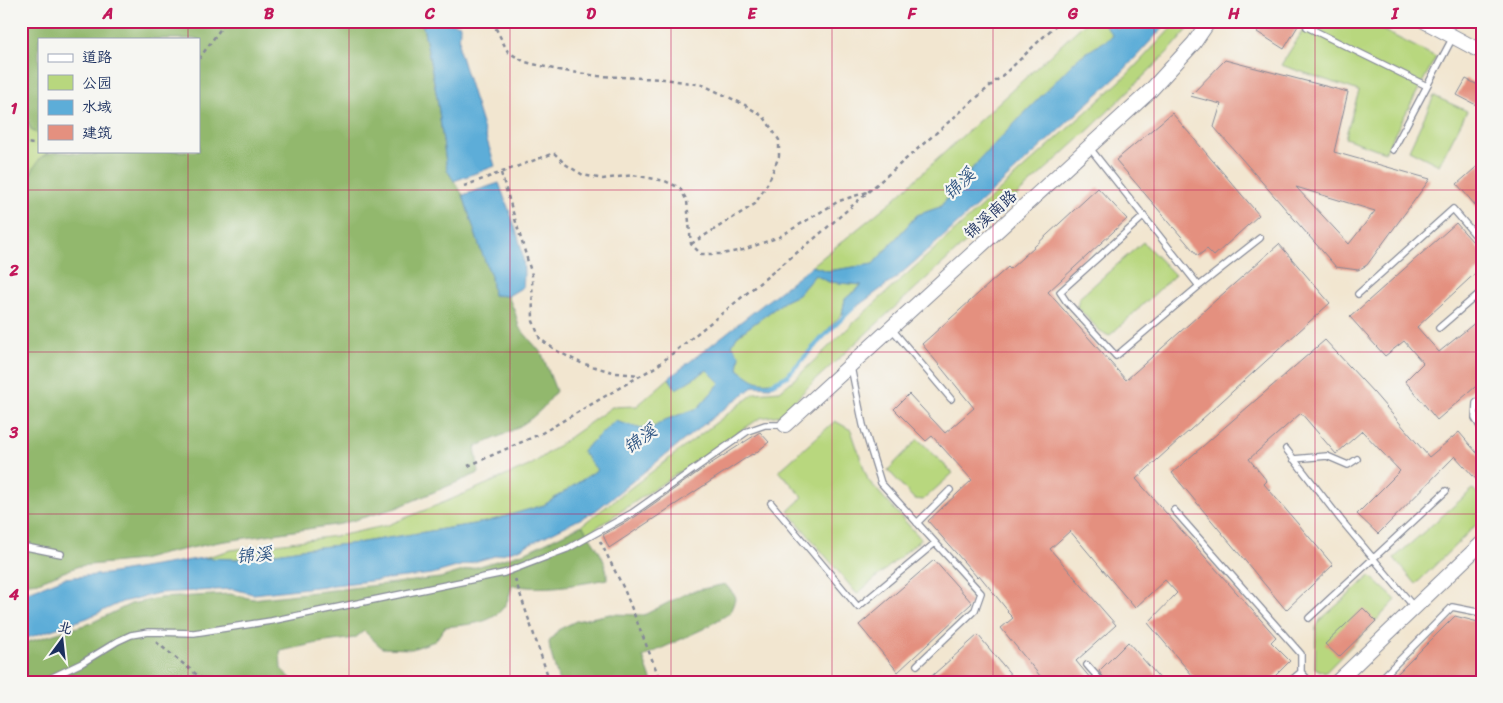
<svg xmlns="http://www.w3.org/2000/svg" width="1503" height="703" viewBox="0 0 1503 703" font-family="Sriracha,'LXGW WenKai TC',sans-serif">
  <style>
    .green { fill: #b8d77e; stroke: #6a836e }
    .forest { fill: #92b86d; stroke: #567466 }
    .water { fill: #5dadd8; stroke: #3c6e9b }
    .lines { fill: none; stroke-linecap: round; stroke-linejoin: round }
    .stream { stroke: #5dadd8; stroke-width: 4.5 }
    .building { fill: #e4907f; fill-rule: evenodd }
    .service-casing { stroke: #868a97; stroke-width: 8 }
    .tertiary-casing { stroke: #868a97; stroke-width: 16 }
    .path { stroke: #868a97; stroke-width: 2.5; stroke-dasharray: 4 4; stroke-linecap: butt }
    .service { stroke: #fff; stroke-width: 5.5 }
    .tertiary { stroke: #fff; stroke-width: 14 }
    .grid { fill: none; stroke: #c2185b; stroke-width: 1; stroke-opacity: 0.55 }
    .labels { text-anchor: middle; stroke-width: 4.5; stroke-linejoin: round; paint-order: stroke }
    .street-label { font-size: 16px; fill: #1b2f5e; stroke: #f6f6f2 }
    .water-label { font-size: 18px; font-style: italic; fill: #2f5583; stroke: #f6f6f2 }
    .neatline { fill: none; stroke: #c2185b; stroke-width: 2 }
    .grid-label { font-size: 16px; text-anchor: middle; font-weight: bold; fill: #c2185b }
  </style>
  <rect width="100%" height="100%" fill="#f6f6f2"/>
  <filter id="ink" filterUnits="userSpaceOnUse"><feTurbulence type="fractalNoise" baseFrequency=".02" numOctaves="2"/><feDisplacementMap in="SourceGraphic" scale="10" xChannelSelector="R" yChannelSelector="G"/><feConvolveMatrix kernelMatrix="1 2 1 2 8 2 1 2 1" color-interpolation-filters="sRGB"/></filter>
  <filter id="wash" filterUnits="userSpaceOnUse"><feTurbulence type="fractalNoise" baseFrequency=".0096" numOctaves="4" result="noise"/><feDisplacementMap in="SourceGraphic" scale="20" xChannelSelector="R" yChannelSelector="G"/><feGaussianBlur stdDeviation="1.12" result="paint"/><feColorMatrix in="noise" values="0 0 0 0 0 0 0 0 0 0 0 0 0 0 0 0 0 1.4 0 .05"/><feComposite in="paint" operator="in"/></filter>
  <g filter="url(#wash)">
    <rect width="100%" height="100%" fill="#f2e6d0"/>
    <!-- green -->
    <path class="green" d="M1087,21H1102L1114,36L1078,58L982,157L940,207L917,215L873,264L828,271L812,266L892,201Z
      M1178,21H1195L1171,49L1093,126L811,384L781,415L760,418L587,534L582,525L755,393L780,391L798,376L865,312L1127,75Z
      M1309,21H1364L1436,57L1385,152L1345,138L1359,91L1281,65Z
      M1434,96L1467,111L1439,165L1409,150Z
      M21,108L32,131L39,134V151H50L40,158L21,192Z
      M1143,242L1175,275L1109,336L1100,331L1077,307L1079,298Z
      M815,275L829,282L862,285L845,299L842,314L780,381L764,383L755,382L738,369L732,345L737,336L785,301L798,295Z
      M707,370L720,383L698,408L665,420L654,427L639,428L615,421L598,470L544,505L486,522L357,543L301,549L239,559L203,558L231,550L343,535L388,525L445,502L531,465L612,407L637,406L669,378L676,389Z
      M835,421L851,430L868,480L921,539L857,594L788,511L803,497L779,471Z
      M918,439L953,473L923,500L914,499L888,470Z
      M1473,489L1482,498V519L1416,584L1394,558Z
      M1370,576L1396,600L1325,673L1315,668L1316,628L1320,620Z"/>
    <!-- forest -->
    <path class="forest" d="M21,21H422L437,97L447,170L463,195L480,248L491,276L493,295L508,296L515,312L519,327L542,354L556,391C534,424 510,432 475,447L479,473L396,508L341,524L219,542L163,554L141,560L79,566L38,582L21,584V192C26,184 35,163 41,158C56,143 91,162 113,151H199V39H39V134L32,131L21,108Z
      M582,525C592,541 608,559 607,579C575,585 544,591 512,585C505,625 477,623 445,627L435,641L412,649L382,648L364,631L355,638L318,643L280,651L281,669L295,682H207L202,678C187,680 177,683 163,678L153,682H79L72,673L55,682H21V644L91,623L131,604L160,598L230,594L253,599L440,578L526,552Z
      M725,584L736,597L730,613L703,629L643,657L652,682H559L550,650L549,642L558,630L576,621L610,614L644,615L689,592Z"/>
    <!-- water -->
    <path class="water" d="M422,21H443L460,25L459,50L495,166L454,181L447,170L437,97Z
      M1102,21H1111L1118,29L1124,21H1169L1122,72L943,237L896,278L852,310L842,314L845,299L862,285L829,282L815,275L798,295L785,301L737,336L732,345L740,356L738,369C757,383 758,384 780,381L770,387L754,386L694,432L594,512L519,549L432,574L253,594L233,589L159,593L122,602L87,618L21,640V592L31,591L64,578L107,574L203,558L239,559L301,549L357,543L486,522L544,505L597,470L582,451L615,421L639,428L654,427L665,420L698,408L720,383L707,370L676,389L669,378L812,266L828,271L873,264L917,215L940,207L982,157L1078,58L1113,36Z
      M499,183C511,218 528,250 523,287L508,296L493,295L491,276L480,248L463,195Z"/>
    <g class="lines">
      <!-- stream -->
      <path class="stream" d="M771,384L787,376L825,335L853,308"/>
    </g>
    <g id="blocks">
      <!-- building -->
      <path class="building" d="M1263,21H1301L1284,49L1257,32Z
        M1225,60L1348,92L1334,152L1430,179L1367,265L1358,270L1336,267L1214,127L1221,104L1190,96ZM1296,187L1375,211L1349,244Z
        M1466,79L1482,87V108L1457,95Z
        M1172,113L1259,215L1214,256L1207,249L1198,256L1116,160Z
        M1482,162V213L1457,184Z
        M1098,188L1127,219L1048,292L1126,380L1279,244L1330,303L1136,479L1276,637L1271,642L1290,661L1269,682H1198L1148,623L1177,593L1165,580L1135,608L1070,531L1050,549L1116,625L1076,661L1091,679L1092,678L1096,682H1045L1001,628L1013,618L1007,612L1008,611L979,575L977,577L928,521L972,480L932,436L926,441L894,409L909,394L945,433L974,408L922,344L1008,267L1010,269Z
        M1456,223L1482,252V267L1417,327L1439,352L1482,317V381L1437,420L1405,381L1423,363L1404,341L1385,356L1350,317Z
        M1325,340L1374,393L1429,457L1459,432L1482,459V486L1455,456L1378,534L1357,514L1400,471L1362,431L1336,454L1301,413L1249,459L1267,481L1264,484L1333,565L1286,610L1172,473Z
        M760,432L769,442L753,455L752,454L609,548L603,535L635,517L701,470Z
        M934,560L972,603L898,672L859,625Z
        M1363,608L1376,621L1339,657L1325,644Z
        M1455,616L1482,623V682H1389Z
        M978,635L1017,682H925Z
        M1128,642L1163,682H1107L1099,671Z"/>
    </g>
  </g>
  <g filter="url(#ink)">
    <use href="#blocks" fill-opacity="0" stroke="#868a97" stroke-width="1"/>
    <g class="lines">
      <!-- service casing -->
      <g class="service-casing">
        <path id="service" d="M1307,27L1427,86
          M1089,147L1199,286
          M1393,150L1453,37
          M1144,216L1060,292L1066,301L1116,356L1199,286L1260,238
          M1358,294L1453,209L1482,243
          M891,328L951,399
          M1439,328L1482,291
          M851,367L863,425L881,483L981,593L975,610L917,665
          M1482,397L1476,403L1475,418L1482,430
          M1286,449L1341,520L1414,607
          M1293,459L1327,456L1348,465L1357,459
          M771,503L858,607L935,543
          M1174,510L1301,654V672L1310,682
          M917,523L950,490
          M21,546L61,554
          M1309,618L1446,491
          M1087,665L1102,682
          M42,682L82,663L118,641L131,635L149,632L194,633L271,621L504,573L567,549L632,513L748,431L765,425H785
          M1289,682L1301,672
          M1378,682L1452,607L1482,613"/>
      </g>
      <!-- tertiary casing -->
      <g class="tertiary-casing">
        <path id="tertiary" d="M1424,21L1482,52
          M785,425L1150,91L1194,43L1209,21
          M1337,682L1482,543"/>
      </g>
      <!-- path -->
      <path class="path" d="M492,21L508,52L525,62L558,70L598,76L664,79L703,85L745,105L764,117L779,140V156L769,181L755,204L691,244
        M199,59L226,21
        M21,145L27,143L39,145
        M501,173L532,275L533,321L540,339L557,351L581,363L616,373L640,375
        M464,186L554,153L565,164L583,175L603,179L633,175L665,181L680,188L687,201L691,244L701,254H722L743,250L779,237L839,201L867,192
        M468,466L542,433L657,366L815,238L1012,67L1060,21
        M600,541L624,589L661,682
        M515,579L550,682
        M156,642L206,682"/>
      <!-- service -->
      <use href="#service" class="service"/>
      <!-- tertiary -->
      <use href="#tertiary" class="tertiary"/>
    </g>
  </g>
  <!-- grid -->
  <path class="grid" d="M188,21V39M349,21V682M510,21V682M671,21V682M832,21V682M993,21V682M1154,21V682M1315,21V682M188,151V682M21,190H1482M21,352H1482M21,514H1482"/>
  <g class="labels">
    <!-- street labels -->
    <g class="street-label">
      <text transform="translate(990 214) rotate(-42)" y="6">锦溪南路</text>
    </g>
    <!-- water labels -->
    <g class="water-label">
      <text transform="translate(959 184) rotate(-44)" y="6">锦溪</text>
      <text transform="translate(640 439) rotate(-36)" y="6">锦溪</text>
      <text transform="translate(254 555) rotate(-6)" y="6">锦溪</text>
    </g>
  </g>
  <!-- margin -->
  <rect width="1503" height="703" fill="none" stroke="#f6f6f2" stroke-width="55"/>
  <!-- legend -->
  <rect x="38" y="38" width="162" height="115" fill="#f6f6f2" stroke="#9ea6b7"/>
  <rect x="48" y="54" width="25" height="8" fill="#ffffff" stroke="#9ea6b7"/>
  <text x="82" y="62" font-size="15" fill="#1b2f5e">道路</text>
  <rect x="48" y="75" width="25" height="15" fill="#b8d77e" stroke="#9ea6b7"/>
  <text x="82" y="88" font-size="15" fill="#1b2f5e">公园</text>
  <rect x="48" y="100" width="25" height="15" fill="#5dadd8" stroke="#9ea6b7"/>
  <text x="82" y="112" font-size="15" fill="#1b2f5e">水域</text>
  <rect x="48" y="125" width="25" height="15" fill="#e4907f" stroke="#9ea6b7"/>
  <text x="82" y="138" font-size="15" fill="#1b2f5e">建筑</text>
  <!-- north arrow -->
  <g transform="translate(62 640) rotate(15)" stroke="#f6f6f2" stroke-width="4" paint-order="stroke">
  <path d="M0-4L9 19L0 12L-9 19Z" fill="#1b2f5e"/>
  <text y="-8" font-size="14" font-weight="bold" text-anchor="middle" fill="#1b2f5e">北</text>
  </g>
  <rect x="28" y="28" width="1448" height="648" class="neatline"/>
  <g class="grid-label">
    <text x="108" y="19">A</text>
    <text x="269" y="19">B</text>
    <text x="430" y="19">C</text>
    <text x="591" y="19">D</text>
    <text x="752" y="19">E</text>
    <text x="912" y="19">F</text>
    <text x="1073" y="19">G</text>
    <text x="1234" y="19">H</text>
    <text x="1395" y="19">I</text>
    <text x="14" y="114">1</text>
    <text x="14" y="276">2</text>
    <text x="14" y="438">3</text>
    <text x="14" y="600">4</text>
  </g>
</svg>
